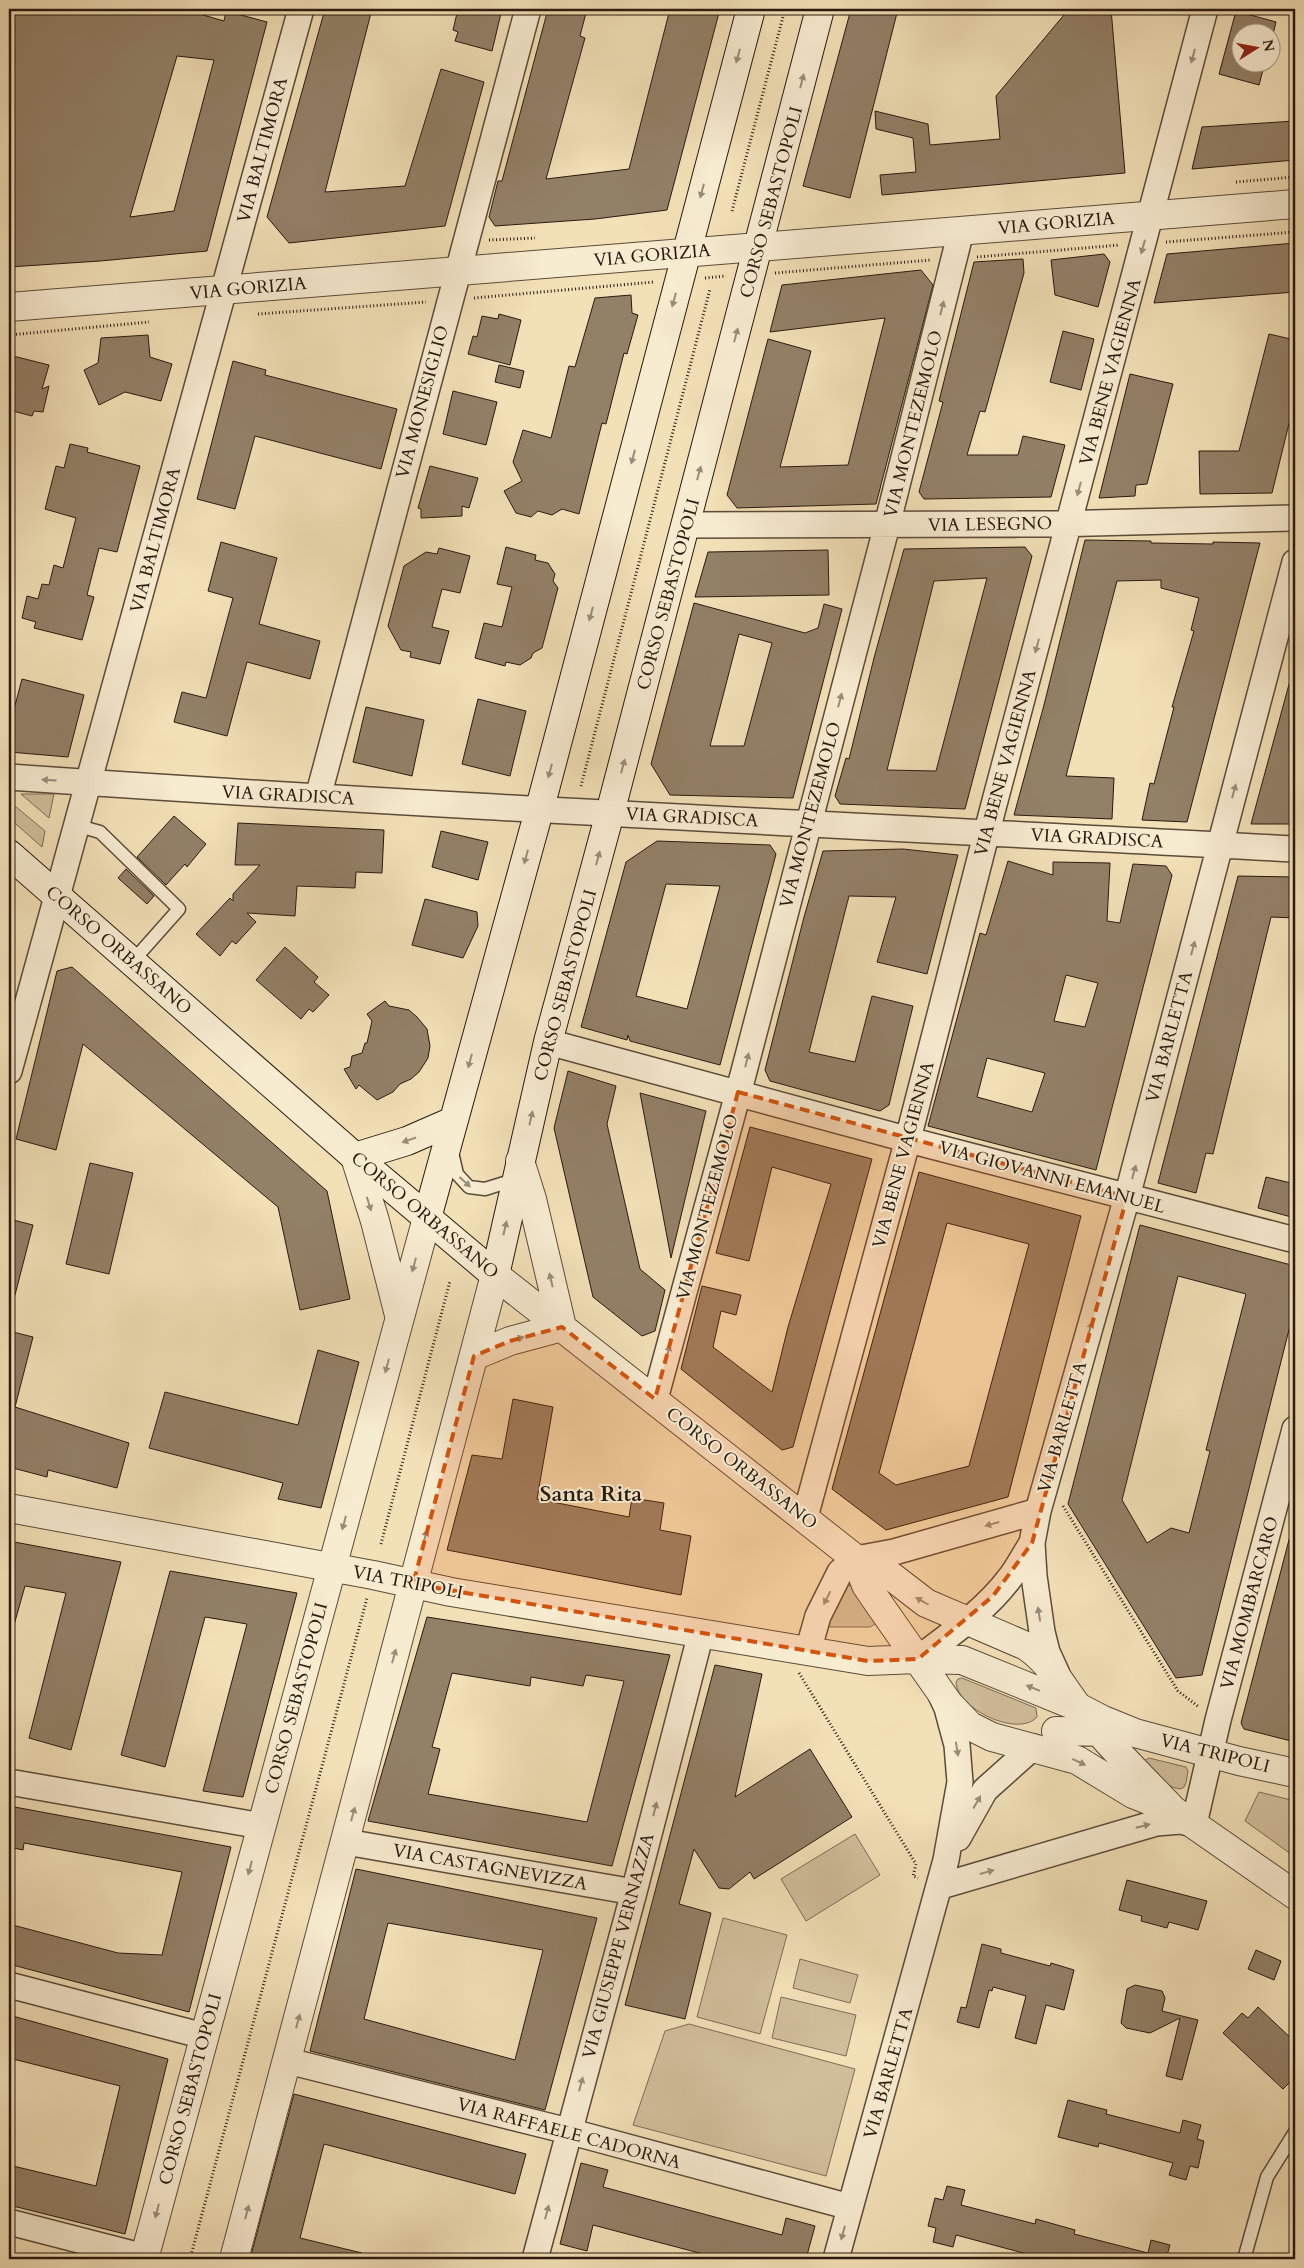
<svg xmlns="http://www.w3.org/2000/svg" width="1304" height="2268" viewBox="0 0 1304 2268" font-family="Cardo,serif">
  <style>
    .green { fill: #d0be9b; stroke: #7c6c56 }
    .building { fill: #928067; stroke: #291910; fill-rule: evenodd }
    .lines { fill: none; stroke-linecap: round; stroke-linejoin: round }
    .service-casing { stroke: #5b4b3a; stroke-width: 15 }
    .minor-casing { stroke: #5b4b3a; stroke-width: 28 }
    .tertiary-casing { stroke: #5b4b3a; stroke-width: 30 }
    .secondary-casing { stroke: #291910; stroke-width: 30 }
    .path { stroke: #291910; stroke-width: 3; stroke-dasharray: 1 2.5; stroke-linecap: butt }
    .service { stroke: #f7ebd0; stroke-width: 12 }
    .minor { stroke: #f7ebd0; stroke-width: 25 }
    .tertiary { stroke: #f7ebd0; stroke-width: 28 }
    .secondary { stroke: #f7ebd0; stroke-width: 28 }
    .oneway { fill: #9a8c7a }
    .marked { fill: #d5530c; fill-opacity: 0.2; stroke: #d5530c; stroke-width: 4; stroke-dasharray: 10 6; stroke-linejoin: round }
    .labels { text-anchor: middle; stroke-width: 4; stroke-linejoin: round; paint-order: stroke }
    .street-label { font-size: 18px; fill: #291910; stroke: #f7ebd0 }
    .district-label { font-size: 22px; font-weight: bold; fill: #291910; stroke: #f7ebd0 }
  </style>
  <rect width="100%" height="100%" fill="#f2e0b7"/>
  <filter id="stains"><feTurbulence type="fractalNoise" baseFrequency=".004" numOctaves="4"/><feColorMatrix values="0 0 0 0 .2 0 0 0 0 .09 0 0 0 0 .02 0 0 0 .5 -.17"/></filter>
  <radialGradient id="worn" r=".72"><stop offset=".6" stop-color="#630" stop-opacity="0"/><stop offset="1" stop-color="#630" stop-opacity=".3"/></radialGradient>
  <!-- green -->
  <path class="green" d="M54,794L49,818L21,794Z
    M9,801L45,831L42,847L9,818Z
    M850,1585L875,1618V1624L870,1627H830L828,1620L842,1587Z
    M962,1678L1036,1708L1037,1717C1018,1738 957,1709 956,1682L958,1679Z
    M1149,1758L1186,1767L1188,1771C1187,1775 1187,1783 1184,1787C1176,1796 1146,1769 1144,1761Z
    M1259,1792L1295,1801V1857L1245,1821Z
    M855,1834L880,1875L806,1921L781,1879Z
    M723,1918L787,1935L760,2034L697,2017Z
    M800,1959L858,1975L850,2003L793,1988Z
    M781,1997L856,2015L846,2056L772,2038Z
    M689,2024L855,2069L826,2176L633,2125L665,2031Z"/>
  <!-- building -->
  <path class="building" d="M9,9H182L224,21L226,11L267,22L207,251L100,261L9,267ZM177,56L214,60L174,211L130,217Z
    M325,9H372L325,192L405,186L441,69L484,82L445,226L289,243L267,217Z
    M458,9H502L492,51L455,41L458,32L453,30Z
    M548,9H587L580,36L585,38L546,179L629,169L670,9H720L667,210L595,219L495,226L489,217L498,181H502Z
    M851,9H898L850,198L803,186Z
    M1069,9H1111L1125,173L882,195L880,175L916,172L913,138L876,129L875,111L928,124L930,145L1000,139L996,96Z
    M1236,11L1276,22L1272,38V32H1242V62H1265L1259,85L1219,74Z
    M1295,121V160L1192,169L1202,127Z
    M1295,243V292L1154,303L1167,254Z
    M1104,254L1110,262L1098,307L1055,295L1051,260Z
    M1023,259L1024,273L985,412L980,411L967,455H1018L1023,436L1065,445L1051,497L924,499L919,492L943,402L939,401L974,262Z
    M921,270L933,285L876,504L737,508L727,495L768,339L811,351L780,467L848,465L885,318L770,332L782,285Z
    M631,295L632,313L638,315L627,354L624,353L606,424L602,423L579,514L562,509L552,515L538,511L531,517L516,513L504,491L522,481L513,462L523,430L551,438L569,366L575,367L595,298Z
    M499,314L521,320L510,365L468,354L473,336L477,337L482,316L498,319Z
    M1063,331L1094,339L1081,390L1050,382Z
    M1269,334L1295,340V399L1272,493L1200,494L1199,451H1239Z
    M148,335L150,357L172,364L161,401L125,392L99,405L84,370L98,363L101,338Z
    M9,355L49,365L42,389L49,386L43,412L34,411L32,416L9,410Z
    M233,361L266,370L265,375L397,409L381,469L255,436L235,509L197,499Z
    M499,365L524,371L520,388L495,382Z
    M1130,374L1173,384L1147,484L1136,485L1135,496L1099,498Z
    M453,391L497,402L486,445L443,434Z
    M70,444L88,448L87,452L140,466L117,552L99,548L87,595L94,597L82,640L34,628L36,622L22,618L27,596L38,599L42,584L49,585L54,565L63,568L76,518L45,509L56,466L64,468Z
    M430,466L478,478L469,508L462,506V516L421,518V509L418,508Z
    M1085,540L1151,541V543L1213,544V542L1260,543L1187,822L1142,820L1150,783L1154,784L1174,707H1172L1194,631L1191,630L1199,598L1161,588V580L1117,581L1066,776L1114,778L1112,819L1014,815L1044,705Z
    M221,542L277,558L259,624L320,641L310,679L247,662L227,736L174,722L182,692L206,698L233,598L208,591Z
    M506,547L536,555L535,560L548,563L555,574L553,581L558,588L542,648L533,653L531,658L520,665L506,662L505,666L475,658L484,623L502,627L512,587L497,584Z
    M1025,547L1032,556L965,809L840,804L835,796L846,758L849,759L874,658L904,549ZM987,578L936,771L887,770L934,581Z
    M439,548L470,556L460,593L442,589L432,627L449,631L440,664L410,657L411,652L401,650L388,626L404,566L426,552L437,554Z
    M828,550L829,595L695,597L708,552Z
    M694,603L805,633L818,628L824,604L842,609L793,798L670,795L651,764ZM739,634L772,643L744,746H710Z
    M1291,677L1295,678V824H1251Z
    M22,679L84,695L68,757L9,752V728Z
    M478,699L526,711L510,776L462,764Z
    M366,707L424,720L412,776L353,762Z
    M174,816L206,844L187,867L185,864L166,885L137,857Z
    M238,823L384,830L382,873L356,872L355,888L297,886L295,916L247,913L256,922L236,944L232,941L220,956L196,934L230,898L233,901V894L260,865H235Z
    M441,831L488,842L478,880L432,867Z
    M657,841L770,845L776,854L720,1065L630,1041L628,1035L627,1040L581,1027L626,862ZM666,884L720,886L687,1009L636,996Z
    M903,849L958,855L927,974L877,962L896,897L849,896L809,1052L855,1062L872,996L913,1006L889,1105L880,1111L770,1081L765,1070L804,917L823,851Z
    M1008,861L1053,875V862L1110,863L1107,921L1120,923L1133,864L1166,866L1172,875L1096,1170L928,1126L980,933L986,935ZM1066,975L1098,983L1085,1027L1054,1021ZM987,1058L1045,1073L1032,1112L977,1097Z
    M126,869L154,896L147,904L118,878Z
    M1238,876L1295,877V918L1271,917L1213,1154L1206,1153L1196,1193L1158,1183Z
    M425,899L477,912L478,926L463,958L412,945Z
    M285,947L318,977L314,982L329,995L313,1012L309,1009L301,1019L256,980Z
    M72,967L327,1191L350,1299L300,1310L278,1207L83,1044L56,1150L16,1139L57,971Z
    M385,1001L389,1006L409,1010L417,1017L427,1029L430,1046L428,1058L419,1072L411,1079L400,1084L393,1092L377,1100L359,1085L356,1089L344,1069L350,1067L352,1056L362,1053L365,1043H367L372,1021L367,1014Z
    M568,1071L616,1086L607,1124L640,1269L665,1290L655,1331L642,1336L593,1297L554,1128Z
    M640,1093L706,1111L671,1258Z
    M750,1127L872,1159L793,1447L782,1450L681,1369L702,1286L741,1295L736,1315L721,1311L713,1347L772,1392L788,1327L831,1184L772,1167L749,1261L716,1253Z
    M90,1163L133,1173L109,1274L66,1264Z
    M919,1172L1081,1216L1008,1497L886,1530L832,1489ZM947,1223L1029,1244L969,1466L896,1485L879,1473Z
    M1266,1177L1295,1184V1218L1258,1208Z
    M9,1219L33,1225L15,1295L9,1294Z
    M1140,1225L1295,1266V1306L1202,1675L1176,1678L1068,1504ZM1178,1276L1246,1294L1206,1450L1210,1451L1189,1533L1171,1528L1147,1543L1122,1500Z
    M9,1331L33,1337L15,1407L129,1443L117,1488L48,1470L47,1477L9,1467Z
    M318,1350L359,1362L321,1508L278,1499L283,1483L149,1448L165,1392L298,1425Z
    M513,1399L553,1407L537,1499L629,1517L632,1498L664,1503L660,1530L691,1536L681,1595L447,1550L472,1455L502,1459Z
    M1290,1536H1295V1742L1244,1729L1241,1723Z
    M9,1541L121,1562L71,1750L29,1738L66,1593L25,1586L14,1625L9,1624Z
    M170,1571L297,1593L243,1797L203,1791L247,1624L205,1617L165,1767L121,1755Z
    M427,1617L670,1655L612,1866L368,1821ZM452,1673L530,1686L531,1677L583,1686L586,1675L624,1681L587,1822L428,1794L440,1749L432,1747Z
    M715,1665L762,1674L735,1797L810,1749L852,1817L754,1879L750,1872L729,1889L719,1888L694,1849L679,1904L711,1913L685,2019L625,2005Z
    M9,1806L231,1847L189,2012L9,1964V1924L118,1953L162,1955L182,1872L24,1843L23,1850L9,1847Z
    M356,1869L597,1918L545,2110L310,2051ZM388,1923L543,1950L515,2060L364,2019Z
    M1127,1880L1207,1901L1198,1930L1169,1922L1167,1928L1141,1921L1142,1916L1119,1910Z
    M982,1944L1001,1949V1953L1050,1966L1051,1963L1074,1970L1064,2010L1046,2005L1036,2044L1015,2038L1026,1996L993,1987L992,1991L989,1990L979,2028L957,2022L961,2007L966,2008Z
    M1256,1950L1281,1961L1274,1980L1248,1969Z
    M1135,1985L1162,1991L1165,1998L1162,2011L1198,2020L1182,2080L1166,2076L1180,2018L1150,2033L1126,2028L1121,2023L1127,1989Z
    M1258,2007L1295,2042V2077L1283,2089L1223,2033L1242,2013L1248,2018Z
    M9,2015L168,2059L125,2234L9,2205V2165L96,2186L120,2086L9,2058Z
    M294,2094L526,2154L515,2194L324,2144L300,2238L362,2253L361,2259H250Z
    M1068,2100L1107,2110L1106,2114L1180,2133L1183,2120L1201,2125L1197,2139L1204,2141L1198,2168L1190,2166L1186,2180L1169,2175L1173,2163L1099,2143L1098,2147L1058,2137Z
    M581,2163L608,2170L603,2187L782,2235L786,2218L815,2226L806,2259H722L593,2225L587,2251L560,2244Z
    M947,2186L965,2190L961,2205L1035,2224L1036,2219L1075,2230L1074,2234L1148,2253L1151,2240L1170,2245L1166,2259H1026L1027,2254L956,2235L953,2247L933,2242L936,2228L928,2226L935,2198L943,2200Z"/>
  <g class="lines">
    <!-- service casing -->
    <g class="service-casing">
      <path id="service" d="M75,825L100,832L179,909L132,962
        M452,1152L457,1174L469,1187L485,1189L517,1179
        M1244,2259L1267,2177L1295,2132"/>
    </g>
    <!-- minor casing -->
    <g class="minor-casing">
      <path id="minor" d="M686,525L1052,524L1295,518
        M9,777C437,807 866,826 1295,849
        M318,797L528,9
        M548,1042L928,1145L1295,1240
        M9,1071L301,9
        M655,1399L743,1075L887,525L961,231
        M805,1517L908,1139L992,812L1205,9
        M808,1651L818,1616L840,1572L856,1559L894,1552L1038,1511
        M918,1659C949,1635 985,1611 1009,1579C1018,1568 1024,1555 1032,1543
        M1057,1674L1047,1652L1042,1632L1034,1576L1032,1543L1038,1511L1127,1197L1295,562
        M9,1782L262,1826
        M958,1838L985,1790L1033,1747
        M346,1842L634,1892
        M941,1886L1156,1823L1181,1821L1194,1824L1218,1720L1295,1429
        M9,1985L204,2036
        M288,2061L568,2131L850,2207
        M9,2222L145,2257
        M535,2259L634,1892L701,1633
        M836,2259L946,1860L960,1782L957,1745L947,1708L941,1695"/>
    </g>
    <!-- tertiary casing -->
    <g class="tertiary-casing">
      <path id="tertiary" d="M9,307L1295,204
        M355,1157L375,1221L399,1315
        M520,1161L532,1199L562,1327
        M474,1356L510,1341L562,1327
        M9,1508L373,1575L451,1592L868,1661L918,1659L962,1660L1078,1707L1103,1720L1135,1733L1239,1761L1295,1773
        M856,1559L866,1585L881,1607L949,1704L970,1726L992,1737L1077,1760L1133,1794L1173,1810L1295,1895
        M1056,1731L1111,1732
        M144,2259L427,1218
        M234,2259L495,1275L856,1559L891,1576L926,1603L1026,1646C1050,1662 1061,1685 1078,1707C1107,1744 1141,1776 1173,1810"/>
    </g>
    <!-- secondary casing -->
    <g class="secondary-casing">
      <path id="secondary" d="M9,854L355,1157L495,1275L548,1042L610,813L820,9
        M355,1157L407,1141L453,1121
        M427,1218L545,789L751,9"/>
    </g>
    <!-- path -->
    <path class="path" d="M1236,182L1295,177
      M732,211L785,9
      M489,240L535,238
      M1166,242L1295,232
      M977,257L1120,245
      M775,273L931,260
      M705,278L726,276
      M474,298L654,282
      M258,314L426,302
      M9,335L149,322
      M581,786L710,289
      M1063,1506L1178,1691L1199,1707
      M381,1544L450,1281
      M799,1673L916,1864L913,1876L918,1878
      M190,2259L367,1598"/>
    <!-- service -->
    <use href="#service" class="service"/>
    <!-- minor -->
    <use href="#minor" class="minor"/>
    <!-- tertiary -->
    <use href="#tertiary" class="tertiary"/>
    <!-- secondary -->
    <use href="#secondary" class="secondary"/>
  </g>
  <!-- one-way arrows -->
  <defs><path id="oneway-solid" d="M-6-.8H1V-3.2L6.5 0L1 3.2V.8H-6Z" transform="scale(1.25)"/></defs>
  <g class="oneway">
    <use href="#oneway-solid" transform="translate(738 56) rotate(105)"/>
    <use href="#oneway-solid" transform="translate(1193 56) rotate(105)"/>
    <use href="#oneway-solid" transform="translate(802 81) rotate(-76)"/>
    <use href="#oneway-solid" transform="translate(702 191) rotate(105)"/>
    <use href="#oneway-solid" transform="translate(1143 247) rotate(105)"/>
    <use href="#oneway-solid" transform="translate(674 300) rotate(105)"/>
    <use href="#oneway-solid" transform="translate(942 308) rotate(-76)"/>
    <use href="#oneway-solid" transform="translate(736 335) rotate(-75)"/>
    <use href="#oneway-solid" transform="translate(633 457) rotate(105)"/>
    <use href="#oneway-solid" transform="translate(699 473) rotate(-75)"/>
    <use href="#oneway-solid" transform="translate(1079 489) rotate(105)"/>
    <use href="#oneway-solid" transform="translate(591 614) rotate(105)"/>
    <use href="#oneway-solid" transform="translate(1037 646) rotate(105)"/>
    <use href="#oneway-solid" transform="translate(840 700) rotate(-75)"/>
    <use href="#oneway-solid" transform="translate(623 766) rotate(-75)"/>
    <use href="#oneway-solid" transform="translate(550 771) rotate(105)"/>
    <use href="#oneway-solid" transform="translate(49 780) rotate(-176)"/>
    <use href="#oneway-solid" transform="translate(1234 791) rotate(-75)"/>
    <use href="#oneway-solid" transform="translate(526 857) rotate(105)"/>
    <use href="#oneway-solid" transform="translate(598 858) rotate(-75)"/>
    <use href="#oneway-solid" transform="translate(1193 948) rotate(-75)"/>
    <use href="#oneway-solid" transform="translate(747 1060) rotate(-76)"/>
    <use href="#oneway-solid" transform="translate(470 1061) rotate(105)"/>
    <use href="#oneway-solid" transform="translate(531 1118) rotate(-77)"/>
    <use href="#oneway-solid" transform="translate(409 1140) rotate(161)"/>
    <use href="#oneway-solid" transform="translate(1134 1172) rotate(-75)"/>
    <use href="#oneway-solid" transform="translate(465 1182) rotate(42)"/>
    <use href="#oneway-solid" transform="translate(369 1204) rotate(73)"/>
    <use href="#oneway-solid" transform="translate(505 1228) rotate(-77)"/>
    <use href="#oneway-solid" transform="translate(414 1265) rotate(105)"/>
    <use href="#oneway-solid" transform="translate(551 1280) rotate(-103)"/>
    <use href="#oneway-solid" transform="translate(1090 1329) rotate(-74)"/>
    <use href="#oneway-solid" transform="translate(517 1339) rotate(-17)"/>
    <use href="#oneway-solid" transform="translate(668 1352) rotate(-75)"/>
    <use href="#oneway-solid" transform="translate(387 1366) rotate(105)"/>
    <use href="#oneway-solid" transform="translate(344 1523) rotate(105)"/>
    <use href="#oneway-solid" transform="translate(992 1524) rotate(164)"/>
    <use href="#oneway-solid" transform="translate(425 1537) rotate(-75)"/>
    <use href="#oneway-solid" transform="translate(827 1598) rotate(117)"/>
    <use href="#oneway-solid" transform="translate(922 1601) rotate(-150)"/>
    <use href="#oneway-solid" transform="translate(1039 1614) rotate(-99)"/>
    <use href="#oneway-solid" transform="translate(394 1656) rotate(-75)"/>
    <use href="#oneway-solid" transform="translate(1033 1688) rotate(-158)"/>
    <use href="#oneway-solid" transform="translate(957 1749) rotate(81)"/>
    <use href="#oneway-solid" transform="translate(1079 1762) rotate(25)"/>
    <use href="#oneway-solid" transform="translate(977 1802) rotate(-60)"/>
    <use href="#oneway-solid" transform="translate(655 1809) rotate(-76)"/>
    <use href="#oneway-solid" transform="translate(353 1814) rotate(-75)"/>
    <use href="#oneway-solid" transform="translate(1143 1826) rotate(-14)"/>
    <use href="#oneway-solid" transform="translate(250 1868) rotate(105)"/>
    <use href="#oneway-solid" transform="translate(987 1872) rotate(-16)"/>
    <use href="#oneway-solid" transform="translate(298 2021) rotate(-75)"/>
    <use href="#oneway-solid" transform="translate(581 2084) rotate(-75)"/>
    <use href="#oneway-solid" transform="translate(157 2211) rotate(105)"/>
    <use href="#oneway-solid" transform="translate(247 2212) rotate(-75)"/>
    <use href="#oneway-solid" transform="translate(547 2212) rotate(-75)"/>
    <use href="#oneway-solid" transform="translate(843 2233) rotate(105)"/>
  </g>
  <!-- marked area -->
  <path class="marked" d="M738,1092L1127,1197L1032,1543L993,1596L918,1659L868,1661L413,1584L474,1356L510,1341L562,1327L655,1399Z"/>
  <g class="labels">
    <!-- street labels -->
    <g class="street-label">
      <text transform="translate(262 150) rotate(-75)" y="6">VIA BALTIMORA</text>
      <text transform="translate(771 202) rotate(-75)" y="6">CORSO SEBASTOPOLI</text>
      <text transform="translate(1056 223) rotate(-5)" y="6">VIA GORIZIA</text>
      <text transform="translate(652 255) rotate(-5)" y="6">VIA GORIZIA</text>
      <text transform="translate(248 288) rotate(-5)" y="6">VIA GORIZIA</text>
      <text transform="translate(1110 372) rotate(-75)" y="6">VIA BENE VAGIENNA</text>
      <text transform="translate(422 402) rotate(-75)" y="6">VIA MONESIGLIO</text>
      <text transform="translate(913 424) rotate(-76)" y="6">VIA MONTEZEMOLO</text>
      <text transform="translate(990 524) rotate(-1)" y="6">VIA LESEGNO</text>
      <text transform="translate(155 540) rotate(-75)" y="6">VIA BALTIMORA</text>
      <text transform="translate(668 594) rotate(-75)" y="6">CORSO SEBASTOPOLI</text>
      <text transform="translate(1005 763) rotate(-75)" y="6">VIA BENE VAGIENNA</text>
      <text transform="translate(288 795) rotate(3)" y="6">VIA GRADISCA</text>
      <text transform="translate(810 815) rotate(-75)" y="6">VIA MONTEZEMOLO</text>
      <text transform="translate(692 817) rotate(3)" y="6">VIA GRADISCA</text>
      <text transform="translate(1097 838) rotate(3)" y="6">VIA GRADISCA</text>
      <text transform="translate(119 950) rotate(41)" y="6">CORSO ORBASSANO</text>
      <text transform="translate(565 985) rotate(-75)" y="6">CORSO SEBASTOPOLI</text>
      <text transform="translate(1169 1037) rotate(-75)" y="6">VIA BARLETTA</text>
      <text transform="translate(903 1155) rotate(-75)" y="6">VIA BENE VAGIENNA</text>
      <text transform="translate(1052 1177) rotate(15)" y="6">VIA GIOVANNI EMANUEL</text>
      <text transform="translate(707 1207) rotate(-75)" y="6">VIA MONTEZEMOLO</text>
      <text transform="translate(425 1215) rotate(40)" y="6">CORSO ORBASSANO</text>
      <text transform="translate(1062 1427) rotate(-74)" y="6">VIA BARLETTA</text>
      <text transform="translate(742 1468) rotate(38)" y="6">CORSO ORBASSANO</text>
      <text transform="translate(408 1582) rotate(11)" y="6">VIA TRIPOLI</text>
      <text transform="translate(1249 1603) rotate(-75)" y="6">VIA MOMBARCARO</text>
      <text transform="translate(296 1698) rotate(-75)" y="6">CORSO SEBASTOPOLI</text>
      <text transform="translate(1215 1753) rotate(14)" y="6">VIA TRIPOLI</text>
      <text transform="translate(490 1867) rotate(10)" y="6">VIA CASTAGNEVIZZA</text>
      <text transform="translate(618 1946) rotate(-75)" y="6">VIA GIUSEPPE VERNAZZA</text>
      <text transform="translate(888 2073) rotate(-74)" y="6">VIA BARLETTA</text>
      <text transform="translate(190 2089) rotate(-75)" y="6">CORSO SEBASTOPOLI</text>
      <text transform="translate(569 2133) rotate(15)" y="6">VIA RAFFAELE CADORNA</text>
    </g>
    <!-- district labels -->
    <g class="district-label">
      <text x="591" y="1501">Santa Rita</text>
    </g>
  </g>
  <!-- margin -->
  <rect width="1304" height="2268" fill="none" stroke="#f2e0b7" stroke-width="30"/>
  <rect x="10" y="10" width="1284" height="2248" fill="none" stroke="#291910" stroke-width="2.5"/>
  <rect x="15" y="15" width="1274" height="2238" fill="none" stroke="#291910"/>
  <!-- north arrow -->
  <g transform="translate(1256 48) rotate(79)"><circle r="24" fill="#f7ebd0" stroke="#a59783"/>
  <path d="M0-4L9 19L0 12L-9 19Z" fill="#8f2418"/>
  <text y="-8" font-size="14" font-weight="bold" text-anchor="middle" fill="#291910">N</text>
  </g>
  <rect width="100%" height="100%" filter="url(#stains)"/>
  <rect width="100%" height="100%" fill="url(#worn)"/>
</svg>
